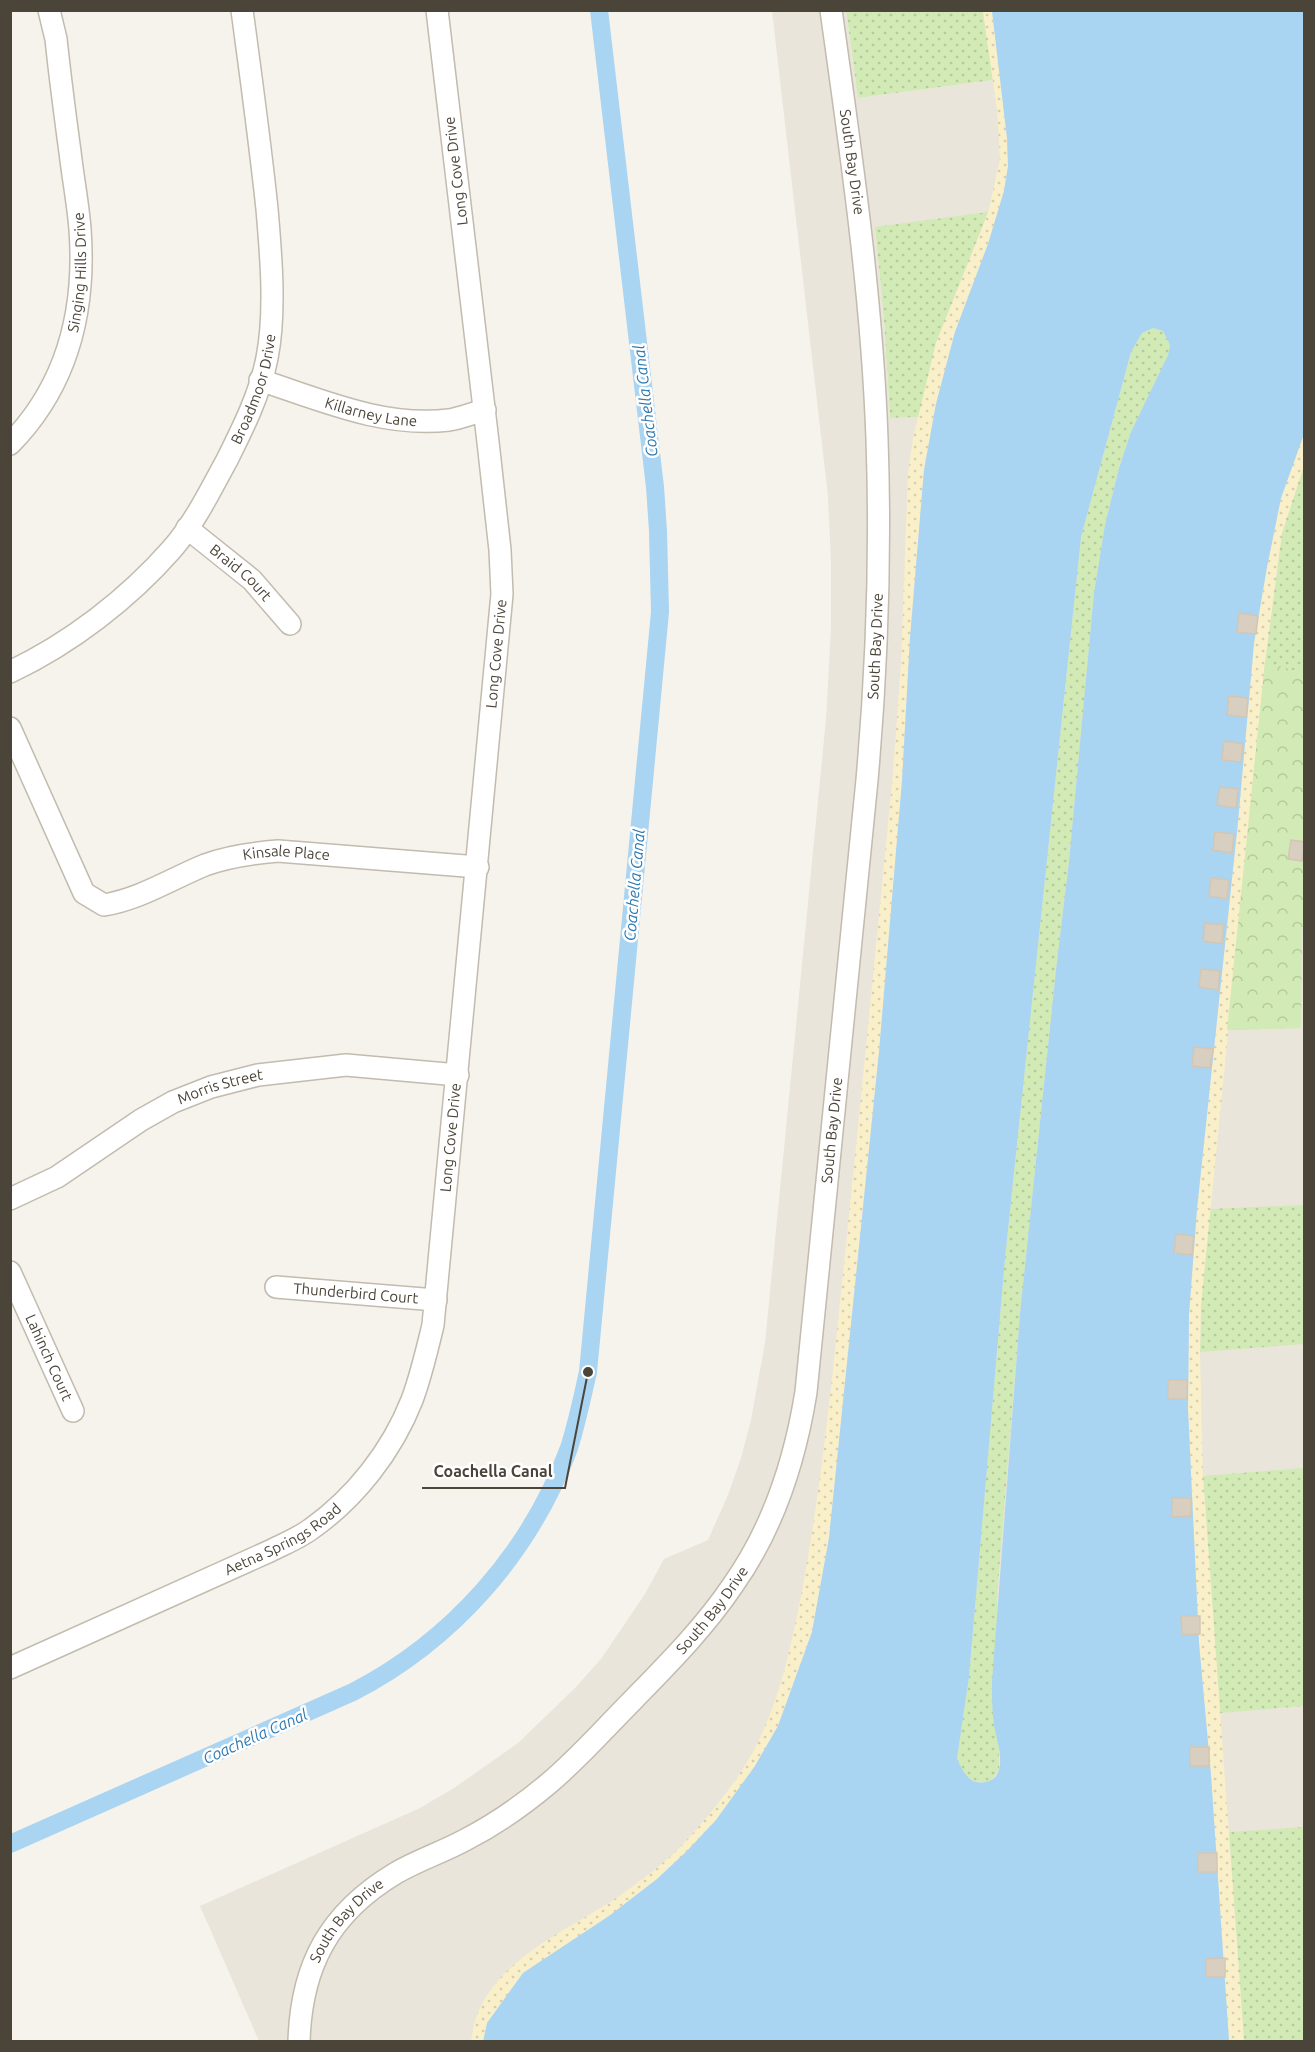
<svg xmlns="http://www.w3.org/2000/svg" width="1315" height="2052" viewBox="0 0 1315 2052" font-family="Ubuntu,sans-serif">
  <style>
    .residential { fill: #eae5da; fill-rule: evenodd }
    .grass { fill: url(#grass-dots) }
    .sand { fill: url(#sand-dots) }
    .park { fill: url(#park-crowns) }
    .water { fill: #a9d4f2; fill-rule: evenodd }
    .lines { fill: none; stroke-linecap: round; stroke-linejoin: round }
    .canal { stroke: #a9d4f2; stroke-width: 18 }
    .building { fill: #d8cfc1; stroke: #d3c7b4; stroke-width: 1.5 }
    .minor-casing { stroke: #c2bbae; stroke-width: 24 }
    .minor { stroke: #fff; stroke-width: 21 }
    .labels { text-anchor: middle; stroke-width: 5; stroke-linejoin: round; paint-order: stroke }
    .street-label { font-size: 15px; fill: #4b4439; stroke: #fff }
    .water-label { font-size: 16px; font-style: italic; fill: #2e7ab2; stroke: #fff }
    .leader { fill: none; stroke: #4b4439; stroke-width: 2 }
    .callout-dot { fill: #4b4439; stroke: #fff; stroke-width: 2 }
    .callout-label { font-size: 16px; text-anchor: middle; font-weight: bold; fill: #4b4439; stroke: #fff; stroke-width: 5; stroke-linejoin: round; paint-order: stroke }
  </style>
  <defs>
    <pattern id="grass-dots" width="8" height="8" patternUnits="userSpaceOnUse" patternTransform="scale(1.5)"><rect width="8" height="8" fill="#d2eab5"/><path d="M2 2h.1M6 6h.1" fill="none" stroke="#b6ca9c" stroke-width="1.8" stroke-linecap="round"/></pattern>
    <pattern id="sand-dots" width="8" height="8" patternUnits="userSpaceOnUse" patternTransform="scale(1.5)"><rect width="8" height="8" fill="#f9efc9"/><path d="M2 2h.1M6 6h.1" fill="none" stroke="#d7cead" stroke-width="1.8" stroke-linecap="round"/></pattern>
    <pattern id="park-crowns" width="20" height="18" patternUnits="userSpaceOnUse" patternTransform="scale(1.5)"><rect width="20" height="18" fill="#d2eab5"/><path d="M2 6a3 3 0 1 1 6 0M12 15a3 3 0 1 1 6 0" fill="none" stroke="#b6ca9c"/></pattern>
  </defs>
  <rect width="100%" height="100%" fill="#f6f3ec"/>
  <!-- residential -->
  <path class="residential" d="M772,11H846L858,98L993,80L983,11H1304V2041H259L200,1906L420,1808L454,1788L518,1743L575,1688L601,1659L645,1594L664,1559L708,1540L728,1495L741,1458L751,1420L765,1343L826,719L831,628V562L828,496ZM875,227L919,417L890,418L884,320Z"/>
  <!-- grass -->
  <path class="grass" d="M846,11H983L993,80L858,98Z
    M988,212L936,343L919,417L890,418L884,320L875,227Z
    M1153,328L1163,331L1170,345L1168,355L1131,432L1119,467L1105,525L1094,593L1069,862L1056,970L1020,1314L997,1596L999,1769L990,1782C971,1785 963,1775 957,1758L969,1677L1005,1258L1081,537L1131,352L1142,333Z
    M1304,466V904L1292,914L1301,1028L1227,1030L1265,662L1282,533Z
    M1304,1205V1344L1200,1352L1201,1305L1209,1209Z
    M1304,1468V1706L1220,1713L1203,1476Z
    M1304,1827V2041H1244L1229,1832Z"/>
  <!-- sand -->
  <path class="sand" d="M983,11H992L1007,138L1008,166L1004,191L988,244L955,332L936,404L924,470L910,638L902,781L879,1052L829,1538L812,1632L778,1726L755,1766L716,1820L688,1850L657,1879L609,1916L523,1973L483,2041L471,2042C478,1968 556,1937 610,1902C631,1888 653,1872 672,1855C697,1831 730,1791 747,1762C780,1707 792,1642 804,1580C821,1485 831,1390 841,1293C859,1120 876,946 893,773L901,662L908,473L913,438L936,343L988,213L1000,159L997,110Z
    M1304,434V466L1282,533L1265,662L1201,1305L1200,1352L1203,1476L1244,2041H1229L1211,1775L1199,1643L1188,1409L1189,1314L1197,1209L1238,822L1254,643L1267,567L1281,498Z"/>
  <!-- park -->
  <path class="park" d="M1265,662L1304,673V904L1302,936L1301,1028L1227,1030Z"/>
  <!-- water -->
  <path class="water" d="M992,11H1304V434L1281,498L1267,567L1254,643L1238,822L1197,1209L1189,1314L1188,1409L1199,1643L1211,1775L1229,2041L483,2042L487,2023L523,1973L609,1916L657,1879L688,1850L716,1820L755,1766L778,1726L812,1632L829,1538L879,1052L902,781L910,638L924,470L936,404L955,332L988,244L1004,191L1008,166L1007,138ZM1153,328L1163,331L1170,345L1168,355L1131,432L1119,468L1105,525L1094,593L1069,862L1056,970L1020,1314L992,1682C992,1696 992,1710 994,1724C996,1739 1003,1755 999,1770C997,1777 992,1781 986,1782C970,1786 962,1771 957,1758L969,1677L1005,1258L1081,537L1131,352L1142,333Z"/>
  <g class="lines">
    <!-- canal -->
    <path class="canal" d="M10,1844L353,1692C452,1641 530,1553 569,1448C577,1423 582,1398 588,1372L660,612L658,531L655,487L599,10"/>
  </g>
  <!-- building -->
  <path class="building" d="M1239,613L1258,616L1256,634L1237,632Z
    M1229,696L1248,698L1246,717L1227,715Z
    M1224,741L1243,744L1241,762L1222,760Z
    M1220,787L1238,789L1236,808L1217,805Z
    M1215,832L1234,834L1232,853L1213,850Z
    M1291,840L1305,842L1302,861L1288,859Z
    M1211,878L1229,880L1227,899L1209,896Z
    M1205,923L1224,925L1222,944L1203,941Z
    M1201,969L1220,971L1218,990L1199,987Z
    M1194,1047L1213,1049L1210,1068L1192,1066Z
    M1176,1234L1194,1236L1192,1255L1174,1253Z
    M1168,1380H1187V1399H1168Z
    M1172,1498H1191V1516L1172,1517Z
    M1181,1616H1200V1634L1182,1635Z
    M1190,1747H1209V1766H1190Z
    M1198,1853H1217V1872H1198Z
    M1225,1958V1977H1206V1959Z"/>
  <g class="lines">
    <!-- minor casing -->
    <g class="minor-casing">
      <g id="minor">
        <path id="s1" d="M260,380C321,400 384,428 449,420C461,418 473,413 485,410"/>
        <path id="s2" d="M10,444C68,385 86,310 80,229C78,204 73,178 70,152C65,115 60,77 56,39L49,10"/>
        <path id="s3" d="M187,528L252,580L290,624"/>
        <path id="s4" d="M10,672C71,643 128,599 172,549C194,524 211,489 227,460C243,428 260,394 267,358C276,313 271,255 267,209C260,142 251,77 242,10"/>
        <path id="s5" d="M10,728L84,893L104,905C140,899 171,879 205,865C229,856 253,853 278,851L478,867"/>
        <path id="s6" d="M10,1199L57,1177L141,1120L173,1102L211,1087L258,1075L346,1065L458,1075"/>
        <path id="s7" d="M10,1272L73,1411"/>
        <path id="s8" d="M276,1287L436,1300"/>
        <path id="s9" d="M10,1668L270,1551C284,1544 299,1538 311,1529C355,1498 392,1451 412,1400C421,1376 427,1350 433,1325L502,594L500,550L488,442L437,10"/>
        <path id="s10" d="M299,2042C301,1966 329,1913 396,1873C418,1860 443,1852 465,1840C494,1825 523,1805 548,1784C578,1759 604,1729 632,1701C668,1664 704,1628 733,1585C774,1527 795,1461 806,1392L867,780C877,667 881,553 877,439C872,296 851,153 831,10"/>
      </g>
    </g>
    <!-- minor -->
    <use href="#minor" class="minor"/>
  </g>
  <g class="labels">
    <!-- street labels -->
    <g class="street-label">
      <text transform="translate(852 162) rotate(82)" y="5">South Bay Drive</text>
      <text transform="translate(456 171) rotate(-97)" y="5">Long Cove Drive</text>
      <text dy="5" stroke="none"><textPath href="#s2" startOffset="190">Singing Hills Drive</textPath></text>
      <text dy="5" stroke="none"><textPath href="#s4" startOffset="386">Broadmoor Drive</textPath></text>
      <text dy="5" stroke="none"><textPath href="#s1" startOffset="116">Killarney Lane</textPath></text>
      <text dy="5" stroke="none"><textPath href="#s3" startOffset="70">Braid Court</textPath></text>
      <text dy="5" stroke="none"><textPath href="#s10" startOffset="1611">South Bay Drive</textPath></text>
      <text dy="5" stroke="none"><textPath href="#s9" startOffset="1250">Long Cove Drive</textPath></text>
      <text dy="5" stroke="none"><textPath href="#s5" startOffset="396">Kinsale Place</textPath></text>
      <text dy="5" stroke="none"><textPath href="#s6" startOffset="240">Morris Street</textPath></text>
      <text dy="5" stroke="none"><textPath href="#s10" startOffset="1125">South Bay Drive</textPath></text>
      <text dy="5" stroke="none"><textPath href="#s9" startOffset="764">Long Cove Drive</textPath></text>
      <text dy="5" stroke="none"><textPath href="#s8" startOffset="80">Thunderbird Court</textPath></text>
      <text dy="5" stroke="none"><textPath href="#s7" startOffset="94">Lahinch Court</textPath></text>
      <text dy="5" stroke="none"><textPath href="#s9" startOffset="302">Aetna Springs Road</textPath></text>
      <text dy="5" stroke="none"><textPath href="#s10" startOffset="621">South Bay Drive</textPath></text>
      <text dy="5" stroke="none"><textPath href="#s10" startOffset="135">South Bay Drive</textPath></text>
    </g>
    <!-- water labels -->
    <g class="water-label">
      <text transform="translate(645 401) rotate(-97)" y="6">Coachella Canal</text>
      <text transform="translate(634 885) rotate(-85)" y="6">Coachella Canal</text>
      <text transform="translate(255 1736) rotate(-24)" y="6">Coachella Canal</text>
    </g>
  </g>
  <!-- callouts -->
  <path class="leader" d="M588 1372L565 1488H422"/>
  <circle class="callout-dot" cx="588" cy="1372" r="6"/>
  <g class="callout-label">
    <text x="493" y="1477">Coachella Canal</text>
  </g>
  <!-- border -->
  <rect width="1315" height="2052" fill="none" stroke="#4b4439" stroke-width="24"/>
</svg>
